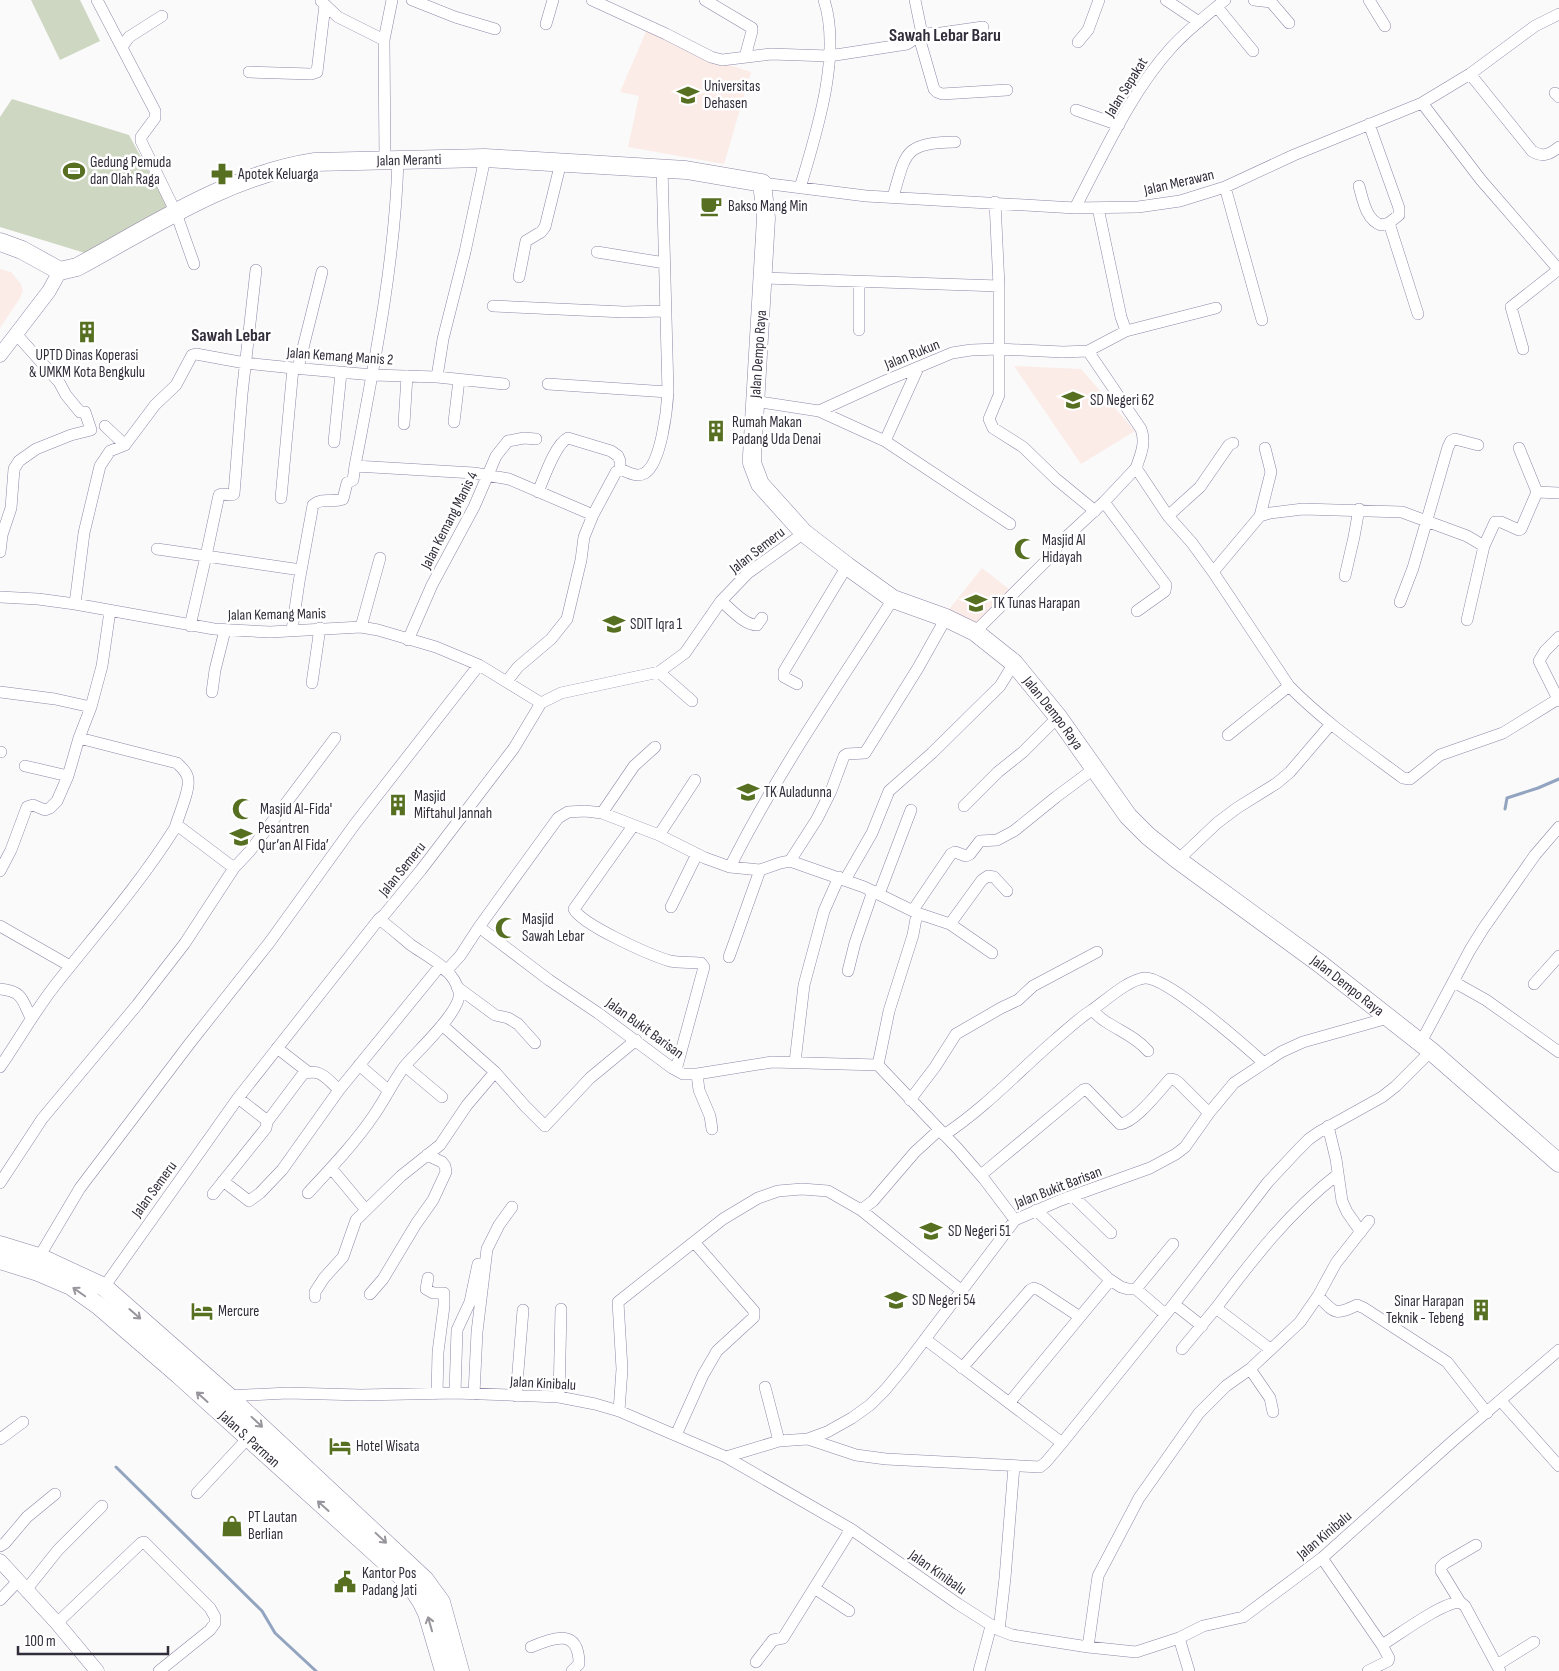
<svg xmlns="http://www.w3.org/2000/svg" width="1559" height="1671" viewBox="0 0 1559 1671" font-family="'Sofia Sans Condensed',sans-serif">
  <style>
    .education { fill: #fcece8 }
    .green { fill: #ced7c2 }
    .lines { fill: none; stroke-linecap: round; stroke-linejoin: round }
    .stream { stroke: #92a4c0; stroke-width: 3 }
    .minor-casing { stroke: #9186a7; stroke-width: 12 }
    .tertiary-casing { stroke: #9186a7; stroke-width: 15 }
    .primary-casing { stroke: #9186a7; stroke-width: 19 }
    .minor { stroke: #fff; stroke-width: 11 }
    .tertiary { stroke: #fff; stroke-width: 14 }
    .primary { stroke: #fff; stroke-width: 18 }
    .oneway { stroke: #98969c }
    .labels { text-anchor: middle; stroke-width: 5; stroke-linejoin: round; paint-order: stroke }
    .poi-label { font-size: 15px; fill: #312d3a; stroke: #fff; text-anchor: start }
    .street-label { font-size: 15px; fill: #312d3a; stroke: #fff }
    .quarter-label { font-size: 18px; font-weight: bold; fill: #312d3a; stroke: #fff }
  </style>
  <rect width="100%" height="100%" fill="#fafafa"/>
  <!-- education -->
  <path class="education" d="M648,27L711,59L751,72L724,164L628,147L639,96L620,92Z
    M0,269L11,272L21,284L23,291L20,298L0,328Z
    M1014,366L1081,369L1135,431L1081,464Z
    M982,568L1010,590L976,629L943,617Z"/>
  <!-- green -->
  <path class="green" d="M31,0H80L100,41L60,60Z
    M12,99L129,135L168,207L85,253L0,227V117Z"/>
  <g class="lines">
    <!-- stream -->
    <path class="stream" d="M1505,809L1507,798L1538,788L1559,779
      M116,1467L262,1611L275,1633L316,1671"/>
    <!-- minor casing -->
    <g class="minor-casing">
      <path id="minor" d="M97,0L155,111V118L141,137V141L176,213L194,264
        M412,0L455,17L495,29
        M592,0L666,34L711,57L722,60L771,54L829,56L907,44L922,34L941,33L983,27
        M705,0L752,28V31L745,57
        M915,0L922,34
        M1166,0L1199,22
        M1254,0L1271,2L1289,23
        M1369,0L1385,26
        M321,1L338,17L384,40
        M1217,7L1253,51
        M546,24L553,0
        M919,37L934,89L937,92L942,94L1007,90
        M1078,42L1088,30L1099,0
        M122,47L129,37L162,16
        M249,72L311,74L317,72L325,5
        M1470,74L1532,151C1543,158 1550,154 1559,147
        M1555,93L1559,97
        M1422,103L1481,180L1559,270
        M1076,110L1119,125
        M1369,124L1399,208V215L1389,223L1418,314
        M398,160C395,263 374,365 355,466L474,473L509,479L593,515L616,472L620,469C628,472 637,478 645,473C661,463 667,410 668,392L662,167
        M385,161L384,40L392,0
        M762,183L866,196L1075,208L1138,207L1180,201L1225,187L1294,155L1422,103L1470,74L1535,26L1559,14
        M1359,186C1363,200 1366,220 1381,225L1389,223
        M1225,187L1262,320
        M800,188C816,134 842,55 824,0
        M893,197C906,152 904,143 955,142
        M995,202L999,286V395L989,419L993,428L1023,447L1056,479L1095,511
        M1075,208C1103,155 1131,92 1171,48C1187,30 1207,15 1225,0
        M1098,208L1121,317L1126,331
        M597,252L665,263
        M519,277L526,241L541,232L545,227L561,162
        M764,278L999,286
        M493,306L624,312L665,311
        M859,330V283
        M1523,349L1511,307L1558,270
        M1088,351L1141,429C1146,443 1141,454 1136,468
        M298,368L322,272
        M437,377L443,339L465,252L485,158
        M548,384L668,392
        M754,401L819,411L885,381L952,353L971,350L999,349L1063,352L1088,351L1126,331L1216,308
        M819,411L885,441L1010,524
        M454,422L459,380
        M404,424L407,376
        M105,426L125,445
        M885,441L918,368
        M334,442L341,373
        M538,492C544,478 555,444 568,438L611,451L618,456L620,461V469
        M1537,492L1559,493
        M281,498L293,368
        M1104,502L1166,585L1165,591L1137,611
        M1168,516L1200,487L1229,445L1233,443
        M1260,516L1271,472L1265,448
        M1484,546L1495,522H1501L1519,530L1521,529L1537,492L1519,448
        M157,549L206,556L219,495L222,494L232,495L234,494L242,394L256,270
        M0,552L2,535L11,508L14,469L19,461L36,449L71,435L91,430L85,412H80L66,395L59,382L17,335
        M1213,572L1260,516L1270,513L1303,509L1402,512L1467,536L1484,546L1467,620
        M1345,576L1354,537L1359,509
        M0,597L38,599L75,604L214,629L270,632L361,627L378,630L436,647L479,665L541,703
        M721,601C731,609 744,625 757,625L762,618
        M1400,602L1413,568L1448,447L1451,441L1455,439L1478,445
        M75,604L84,533L100,466L110,451L125,445L155,405L176,385L192,355L196,354L245,363L293,368L373,375L437,377L504,384
        M190,626L206,556L301,570
        M361,627L380,558
        M292,630L299,582L313,505C322,497 332,503 343,499L347,483L353,480L355,466
        M975,632L1046,561L1063,540L1104,502L1136,468L1168,516L1192,543L1213,572L1289,686C1323,721 1364,749 1403,778L1410,779L1440,755L1503,733L1558,699
        M1559,637L1545,651L1539,661L1559,701
        M408,640L432,585L474,507L496,456L508,441L524,438L536,439
        M659,672L692,701
        M507,681L518,667L551,639L567,619L581,560L584,537L593,515
        M312,683L320,628
        M797,684L784,677V671L847,566
        M0,692L55,699L91,707
        M212,692L215,670L225,630
        M1228,735L1289,686
        M79,738L177,763C182,768 188,773 188,780C190,790 178,817 175,828
        M0,752H1
        M25,766L68,776
        M964,806L998,772L1023,752L1058,717
        M602,813L634,766L655,747
        M633,826L574,909C582,925 650,955 670,961C680,963 691,962 701,963L704,967L676,1070
        M659,835L695,780
        M1178,860L1217,823L1237,808L1277,783L1290,772L1331,724
        M790,861L817,819L831,791L844,756L847,754L865,753L918,668L946,618
        M730,867C777,773 837,687 893,599
        M0,871L11,850L27,807L33,805L45,810L50,808L57,801L68,776L79,738L91,707L102,666L110,611
        M845,880L872,833L889,791L932,753L1000,686L1014,663
        M879,894L911,810
        M671,907L697,854
        M913,910L951,854L955,852L966,856L970,854L980,841L997,840L1014,831L1056,797L1095,768
        M917,913L950,924L992,953
        M950,924L982,880L988,876L994,877L1007,891
        M0,926L70,966
        M479,927L549,980L598,1013L672,1068L683,1074H697L772,1062L878,1065
        M729,957L760,870
        M446,971L460,956L479,927L558,818L568,812L585,811L602,813L659,835L705,858L730,867L760,870L780,863L790,861L864,887L917,913L913,935L889,1011L878,1065L958,1149L984,1179L1015,1220
        M848,971L855,943L873,891
        M1454,982L1486,1000L1559,1052
        M1534,984L1559,956
        M457,987L495,1015L508,1018L518,1024L535,1043
        M0,989C23,991 22,1000 31,1018
        M1092,1010C1105,1001 1129,979 1145,978C1167,977 1245,1046 1264,1063
        M442,1025L495,1072
        M1420,1044L1470,950L1483,929L1535,855L1559,827
        M277,1048L308,1072
        M795,1062L804,985L824,911L839,877
        M359,1065L388,1090
        M405,1066L442,1097
        M0,1067C20,1038 37,1007 60,979C99,930 141,882 175,828H181L234,868
        M697,1074L699,1090L710,1116L712,1129
        M238,1098L265,1119L267,1122
        M910,1100L935,1067L956,1034L1001,1008L1018,1000L1033,986L1097,952
        M1328,1126L1336,1159L1342,1201L1347,1212L1361,1232
        M944,1135C985,1108 1019,1071 1056,1039C1068,1029 1079,1018 1092,1010C1097,1015 1102,1020 1108,1023C1122,1032 1137,1038 1148,1051
        M331,1168L366,1210
        M981,1175L1083,1090L1086,1089L1120,1124C1135,1123 1159,1091 1170,1079L1175,1080L1179,1083L1209,1113
        M223,1181L249,1201L260,1193L282,1170L339,1090L440,966
        M0,1183L42,1119L137,1005L185,943L234,868L250,851L335,738
        M308,1193C331,1168 355,1143 374,1115C385,1099 393,1082 404,1067C416,1052 463,1010 459,992C454,969 428,957 411,945C400,936 390,927 379,919
        M213,1194L266,1128L267,1122L303,1074C321,1068 327,1079 339,1090
        M1073,1196L1111,1233
        M861,1210L873,1201L915,1152L939,1130
        M39,1257L80,1188L190,1043L269,943L355,824L479,665
        M428,1278L426,1289L433,1293H444V1306L438,1352L437,1394
        M1109,1279L1121,1287L1128,1289H1136L1165,1314
        M104,1287L238,1098L379,919L384,915L421,870L514,748L541,703L561,693L659,672L685,653L721,601L748,573L804,533
        M1136,1289L1173,1244
        M370,1294L383,1279L416,1224L433,1200L446,1172L445,1166L442,1162L427,1155
        M1318,1296C1335,1313 1334,1316 1357,1305L1364,1308L1447,1362L1487,1413
        M315,1297V1292L324,1278L343,1257L356,1220L401,1176L440,1145L467,1105L495,1072L525,1106L545,1126L590,1078L636,1040
        M1174,1304L1202,1326
        M1216,1308C1253,1259 1289,1212 1338,1174
        M925,1339L1062,1443
        M1182,1349L1216,1308L1270,1349
        M962,1368L1030,1290L1034,1288L1039,1290L1080,1317
        M1250,1369L1270,1398L1273,1412
        M765,1387L779,1441
        M455,1393L457,1330L470,1302L478,1264
        M474,1394L477,1332L487,1249L499,1225L512,1207
        M228,1396L288,1393L361,1395L455,1393L559,1397L595,1404L619,1411L726,1457L851,1529L958,1604L999,1630L1012,1635L1088,1647L1136,1652L1179,1638L1203,1626L1243,1617L1322,1558L1454,1440L1559,1350
        M516,1396L523,1310
        M559,1397L561,1309
        M1501,1401L1559,1466
        M1009,1403L1108,1283L1109,1279L1036,1210
        M619,1411L622,1369L618,1302L723,1219L758,1198L778,1191L802,1189L828,1191L861,1210L962,1291
        M676,1435L703,1375L717,1351L754,1317V1311L694,1242
        M0,1439L23,1422
        M808,1439L856,1455L886,1459L1040,1467L1046,1462L1062,1443L1174,1304L1268,1182L1298,1150L1309,1139L1319,1132L1382,1097L1396,1086L1431,1051
        M726,1457L779,1441L808,1439L827,1432L852,1418L870,1405L885,1390L904,1367L1015,1220L1061,1200L1150,1168L1176,1154L1185,1147L1209,1113L1234,1083L1281,1052L1303,1042L1388,1018
        M197,1493L248,1438
        M0,1546L5,1543L27,1517L55,1494
        M1322,1558L1382,1645L1389,1658L1388,1661L1368,1671
        M814,1588L849,1611
        M26,1590L58,1550L102,1506
        M0,1600L18,1581
        M1460,1602L1441,1571V1567L1445,1563L1476,1545
        M57,1623L141,1543L144,1542L210,1608L215,1617V1623L210,1630L159,1671
        M999,1630L1005,1578L1014,1466
        M1179,1638L1189,1671
        M1382,1645C1400,1634 1441,1603 1460,1602L1465,1606L1500,1671
        M531,1647C554,1637 579,1628 579,1664L572,1671
        M1088,1647L1098,1576L1139,1498L1199,1413L1226,1386L1250,1369L1300,1322L1318,1296L1336,1263L1369,1221
        M756,1662L773,1640L783,1638L851,1529
        M1497,1665L1534,1642
        M979,1671L991,1626"/>
    </g>
    <!-- tertiary casing -->
    <g class="tertiary-casing">
      <path id="tertiary" d="M0,355L49,291L60,271
        M0,1561L57,1623L97,1671"/>
    </g>
    <!-- primary casing -->
    <g class="primary-casing">
      <g id="primary">
        <path id="s1" d="M0,242L22,250L60,271L77,267C153,226 228,175 315,162L485,158L686,170L762,183L766,218L752,456V463L760,484L804,533L847,566L893,599L946,618L975,632L1014,663L1058,717L1128,816L1148,836L1178,860L1319,963L1431,1051L1559,1163"/>
        <path d="M0,1245L39,1257L104,1287L228,1396L425,1580L441,1602L460,1671"/>
        <path id="s2" d="M0,1260L38,1272L71,1286L99,1306L179,1375L409,1583L421,1601L427,1613L444,1671"/>
      </g>
    </g>
    <!-- minor -->
    <use href="#minor" class="minor"/>
    <!-- tertiary -->
    <use href="#tertiary" class="tertiary"/>
    <!-- primary -->
    <use href="#primary" class="primary"/>
  </g>
  <!-- one-way arrows -->
  <defs><path id="oneway-shaft" d="M-6 0H5M1.5-3L5.5 0L1.5 3" fill="none" stroke-width="1.6" stroke-linecap="round" stroke-linejoin="round" transform="scale(1.25)"/></defs>
  <g class="oneway">
    <use href="#oneway-shaft" transform="translate(79 1292) rotate(-145)"/>
    <use href="#oneway-shaft" transform="translate(135 1314) rotate(41)"/>
    <use href="#oneway-shaft" transform="translate(202 1397) rotate(-138)"/>
    <use href="#oneway-shaft" transform="translate(257 1422) rotate(43)"/>
    <use href="#oneway-shaft" transform="translate(323 1506) rotate(-138)"/>
    <use href="#oneway-shaft" transform="translate(381 1538) rotate(43)"/>
    <use href="#oneway-shaft" transform="translate(430 1624) rotate(-106)"/>
  </g>
  <!-- icons -->
  <defs>
    <g id="university-bare" transform="scale(1.725)"><path d="M0-5L7-2L0 1L-7-2ZM-4 1L0 2.5L4 1V4Q0 6-4 4Z" fill="#566f21" stroke="#fff" stroke-width="2.5" paint-order="stroke"/></g>
    <g id="stadium-bare" transform="scale(1.725)"><path d="M0-5a6.5 5 0 1 0 0 10a6.5 5 0 1 0 0-10ZM-3.5-1.8h7v3.6h-7Z" fill="#566f21" stroke="#fff" stroke-width="2.5" paint-order="stroke"/></g>
    <g id="pharmacy-bare" transform="scale(1.725)"><path d="M-2-6h4v4h4v4h-4v4h-4v-4h-4v-4h4Z" fill="#566f21" stroke="#fff" stroke-width="2.5" paint-order="stroke"/></g>
    <g id="cafe-bare" transform="scale(1.725)"><path d="M-5.5-4.5H6V0H3Q3 3.5 0 3.5H-2.5Q-5.5 3.5-5.5 0ZM3-3.2v2h1.7v-2ZM-6 4.5H4V6H-6Z" fill="#566f21" stroke="#fff" stroke-width="2.5" paint-order="stroke"/></g>
    <g id="building-bare" transform="scale(1.725)"><path d="M-4-6H4V6H1V3H-1V6H-4ZM-2.5-4.3h1.7v1.8h-1.7ZM.8-4.3h1.7v1.8H.8ZM-2.5-1h1.7V.8h-1.7ZM.8-1h1.7V.8H.8Z" fill="#566f21" stroke="#fff" stroke-width="2.5" paint-order="stroke"/></g>
    <g id="school-bare" transform="scale(1.725)"><path d="M0-5L7-2L0 1L-7-2ZM-4 1L0 2.5L4 1V4Q0 6-4 4Z" fill="#566f21" stroke="#fff" stroke-width="2.5" paint-order="stroke"/></g>
    <g id="mosque-bare" transform="scale(1.725)"><path d="M3.5-4.9A6 6 0 1 0 3.5 4.9A5 5 0 1 1 3.5-4.9Z" fill="#566f21" stroke="#fff" stroke-width="2.5" paint-order="stroke"/></g>
    <g id="hotel-bare" transform="scale(1.725)"><path d="M-6-4.5h1.5V1H6V5H4.5V3h-9V5H-6ZM-4 0a1.8 1.8 0 1 1 3.6 0ZM.5 0V-2.5h3Q6-2.5 6 0Z" fill="#566f21" stroke="#fff" stroke-width="2.5" paint-order="stroke"/></g>
    <g id="shop-bare" transform="scale(1.725)"><path d="M-5-2.5h2.3a2.7 3.5 0 0 1 5.4 0H5L5.5 6h-11ZM-1.5-2.5h3a1.5 2.3 0 0 0-3 0Z" fill="#566f21" stroke="#fff" stroke-width="2.5" paint-order="stroke"/></g>
    <g id="civic-bare" transform="scale(1.725)"><path d="M-.6-6.5H3V-4.5H.6V-3L4-1V1h2V6H-6V1h2V-1L-.6-3ZM-1.2 2.5V6h2.4V2.5Z" fill="#566f21" stroke="#fff" stroke-width="2.5" paint-order="stroke"/></g>
  </defs>
  <g fill-rule="evenodd">
    <use href="#university-bare" x="688" y="95"/>
    <use href="#stadium-bare" x="74" y="171"/>
    <use href="#pharmacy-bare" x="222" y="174"/>
    <use href="#cafe-bare" x="711" y="206"/>
    <use href="#building-bare" x="87" y="332"/>
    <use href="#school-bare" x="1073" y="400"/>
    <use href="#building-bare" x="716" y="431"/>
    <use href="#mosque-bare" x="1025" y="549"/>
    <use href="#school-bare" x="976" y="603"/>
    <use href="#school-bare" x="614" y="624"/>
    <use href="#school-bare" x="748" y="792"/>
    <use href="#building-bare" x="398" y="805"/>
    <use href="#mosque-bare" x="243" y="809"/>
    <use href="#school-bare" x="241" y="837"/>
    <use href="#mosque-bare" x="506" y="928"/>
    <use href="#school-bare" x="931" y="1231"/>
    <use href="#school-bare" x="896" y="1300"/>
    <use href="#building-bare" x="1481" y="1310"/>
    <use href="#hotel-bare" x="202" y="1311"/>
    <use href="#hotel-bare" x="340" y="1446"/>
    <use href="#shop-bare" x="232" y="1526"/>
    <use href="#civic-bare" x="345" y="1582"/>
  </g>
  <g class="labels">
    <!-- poi labels -->
    <g class="poi-label">
      <text x="704" y="91">Universitas<tspan x="704" dy="17">Dehasen</tspan></text>
      <text x="90" y="167">Gedung Pemuda<tspan x="90" dy="17">dan Olah Raga</tspan></text>
      <text x="238" y="179">Apotek Keluarga</text>
      <text x="728" y="211">Bakso Mang Min</text>
      <text x="87" y="360" text-anchor="middle">UPTD Dinas Koperasi<tspan x="87" dy="17">&amp; UMKM Kota Bengkulu</tspan></text>
      <text x="1090" y="405">SD Negeri 62</text>
      <text x="732" y="427">Rumah Makan<tspan x="732" dy="17">Padang Uda Denai</tspan></text>
      <text x="1042" y="545">Masjid Al<tspan x="1042" dy="17">Hidayah</tspan></text>
      <text x="992" y="608">TK Tunas Harapan</text>
      <text x="630" y="629">SDIT Iqra 1</text>
      <text x="764" y="797">TK Auladunna</text>
      <text x="414" y="801">Masjid<tspan x="414" dy="17">Miftahul Jannah</tspan></text>
      <text x="260" y="814">Masjid Al-Fida'</text>
      <text x="258" y="833">Pesantren<tspan x="258" dy="17">Qur’an Al Fida’</tspan></text>
      <text x="522" y="924">Masjid<tspan x="522" dy="17">Sawah Lebar</tspan></text>
      <text x="948" y="1236">SD Negeri 51</text>
      <text x="912" y="1305">SD Negeri 54</text>
      <text x="1464" y="1306" text-anchor="end">Sinar Harapan<tspan x="1464" dy="17">Teknik - Tebeng</tspan></text>
      <text x="218" y="1316">Mercure</text>
      <text x="356" y="1451">Hotel Wisata</text>
      <text x="248" y="1522">PT Lautan<tspan x="248" dy="17">Berlian</tspan></text>
      <text x="362" y="1578">Kantor Pos<tspan x="362" dy="17">Padang Jati</tspan></text>
    </g>
    <!-- street labels -->
    <g class="street-label">
      <text transform="translate(1126 87) rotate(-58)" y="5">Jalan Sepakat</text>
      <text dy="5" stroke="none"><textPath href="#s1" startOffset="440">Jalan Meranti</textPath></text>
      <text transform="translate(1179 182) rotate(-13)" y="5">Jalan Merawan</text>
      <text transform="translate(758 354) rotate(-86)" y="5">Jalan Dempo Raya</text>
      <text transform="translate(912 354) rotate(-22)" y="5">Jalan Rukun</text>
      <text transform="translate(340 356) rotate(4)" y="5">Jalan Kemang Manis 2</text>
      <text transform="translate(449 520) rotate(-63)" y="5">Jalan Kemang Manis 4</text>
      <text transform="translate(757 550) rotate(-38)" y="5">Jalan Semeru</text>
      <text transform="translate(277 614) rotate(-1)" y="5">Jalan Kemang Manis</text>
      <text dy="5" stroke="none"><textPath href="#s1" startOffset="1476">Jalan Dempo Raya</textPath></text>
      <text transform="translate(402 869) rotate(-51)" y="5">Jalan Semeru</text>
      <text dy="5" stroke="none"><textPath href="#s1" startOffset="1881">Jalan Dempo Raya</textPath></text>
      <text transform="translate(645 1028) rotate(36)" y="5">Jalan Bukit Barisan</text>
      <text transform="translate(1058 1187) rotate(-21)" y="5">Jalan Bukit Barisan</text>
      <text transform="translate(154 1189) rotate(-54)" y="5">Jalan Semeru</text>
      <text transform="translate(543 1383) rotate(3)" y="5">Jalan Kinibalu</text>
      <text dy="5" stroke="none"><textPath href="#s2" startOffset="311">Jalan S. Parman</textPath></text>
      <text transform="translate(1324 1535) rotate(-40)" y="5">Jalan Kinibalu</text>
      <text transform="translate(938 1572) rotate(35)" y="5">Jalan Kinibalu</text>
    </g>
    <!-- quarter labels -->
    <g class="quarter-label">
      <text x="945" y="41">Sawah Lebar Baru</text>
      <text x="231" y="341">Sawah Lebar</text>
    </g>
  </g>
  <!-- scale -->
  <path d="M18 1646v8h150v-8" fill="none" stroke="#312d3a" stroke-width="2.5"/>
  <text x="25" y="1646" font-size="15" fill="#312d3a" stroke="#ffffff" stroke-width="4" paint-order="stroke">100 m</text>
</svg>
